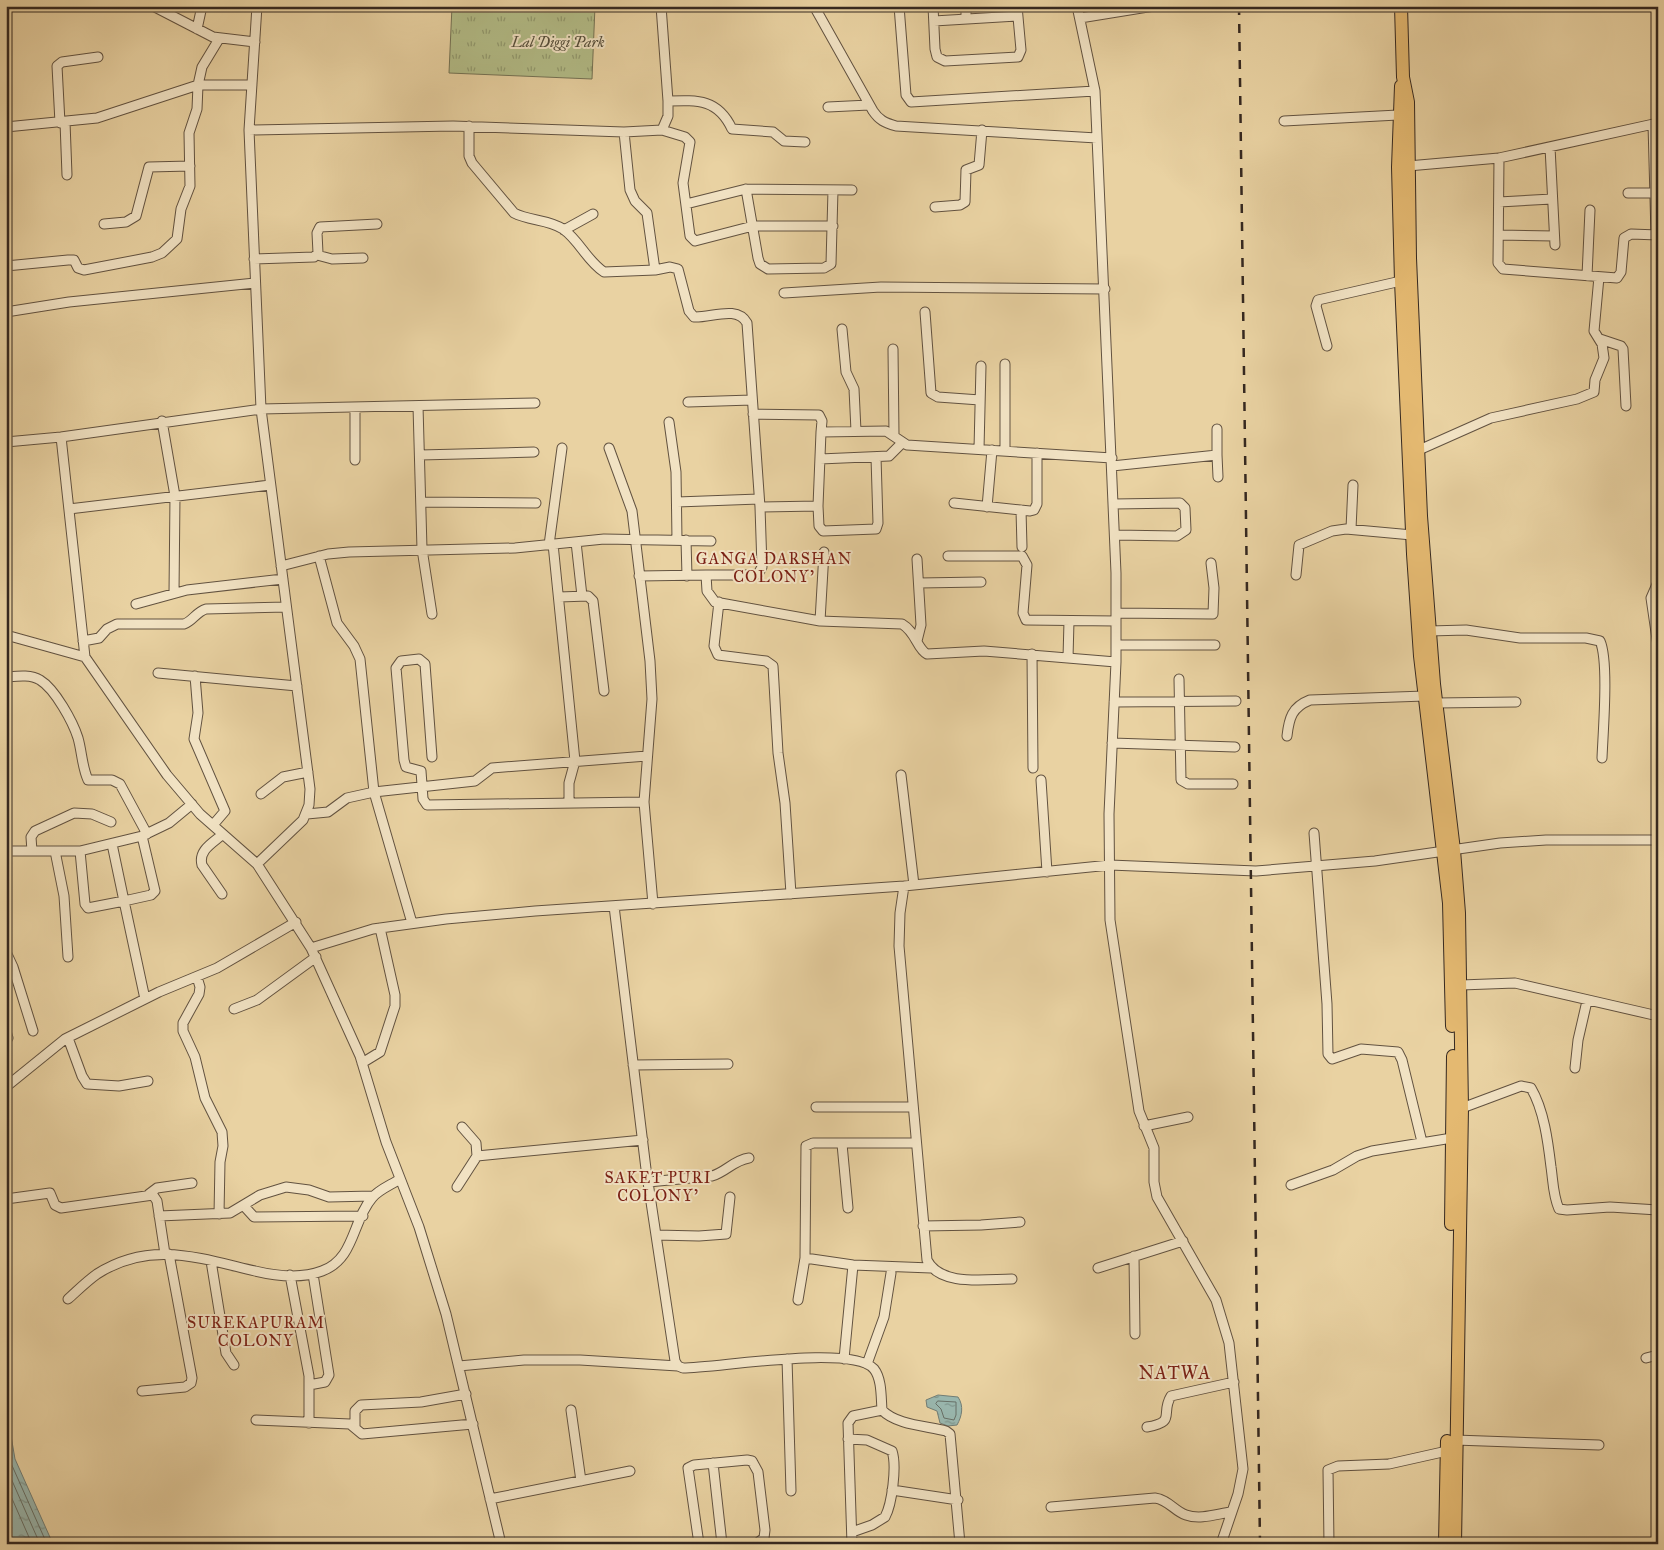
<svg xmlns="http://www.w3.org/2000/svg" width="1664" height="1550" viewBox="0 0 1664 1550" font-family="'IM FELL Great Primer',serif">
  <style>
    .grass { fill: url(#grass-tufts); stroke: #747254 }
    .water { fill: url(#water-ripples); stroke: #717d75 }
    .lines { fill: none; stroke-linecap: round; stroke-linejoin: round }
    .shore { stroke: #676f66; stroke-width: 1 }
    .minor-casing { stroke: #625240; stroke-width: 11 }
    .highway-casing { stroke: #352820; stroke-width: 14 }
    .minor { stroke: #f1e2c3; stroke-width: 9 }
    .highway { stroke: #e4b971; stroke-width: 12 }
    .rail { stroke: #352820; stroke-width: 2.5; stroke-dasharray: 9 9; stroke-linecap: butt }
    .labels { text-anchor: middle; stroke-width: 4; stroke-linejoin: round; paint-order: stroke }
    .park-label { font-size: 15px; font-style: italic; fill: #544d3a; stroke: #f1e2c3 }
    .neighbourhood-label { font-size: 16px; letter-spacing: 1px; fill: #7a1f14; stroke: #f1e2c3 }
    .quarter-label { font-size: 18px; letter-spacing: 1px; fill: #7a1f14; stroke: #f1e2c3 }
  </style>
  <defs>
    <pattern id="grass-tufts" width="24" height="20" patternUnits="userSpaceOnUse" patternTransform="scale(1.25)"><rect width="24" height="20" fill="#b3bd88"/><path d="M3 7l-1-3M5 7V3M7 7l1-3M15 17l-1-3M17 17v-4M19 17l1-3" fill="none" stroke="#929a6f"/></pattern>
    <pattern id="water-ripples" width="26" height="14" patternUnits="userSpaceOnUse" patternTransform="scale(1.25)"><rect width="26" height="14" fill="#99b6ad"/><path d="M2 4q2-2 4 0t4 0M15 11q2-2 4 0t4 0" fill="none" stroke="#7e948c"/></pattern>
  </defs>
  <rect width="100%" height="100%" fill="#e9d2a2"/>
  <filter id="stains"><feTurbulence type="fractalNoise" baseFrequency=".004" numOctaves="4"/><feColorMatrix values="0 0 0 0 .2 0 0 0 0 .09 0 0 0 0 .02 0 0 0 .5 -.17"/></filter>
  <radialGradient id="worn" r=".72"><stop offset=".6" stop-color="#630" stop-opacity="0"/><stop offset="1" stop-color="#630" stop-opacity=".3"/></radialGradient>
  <!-- grass -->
  <path class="grass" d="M452,6H595L592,79L449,73Z"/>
  <!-- water -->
  <path class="water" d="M938,1395L958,1397C964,1406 962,1416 957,1425L948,1426L940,1423L937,1411L927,1407L926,1400Z
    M6,1407L15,1459L53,1544H6Z"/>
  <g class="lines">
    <!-- shore -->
    <path class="shore" d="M938,1401L956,1402V1415L954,1420L944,1418L941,1409L936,1404Z
      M6,1437L10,1461L47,1544
      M6,1467L40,1544
      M6,1485L32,1544"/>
    <!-- minor casing -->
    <g class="minor-casing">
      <path id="minor" d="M153,6L213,37L255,42
        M257,6L249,130L261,409L310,789L309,805L303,820L257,864L311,948L360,1056L386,1142L419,1227L446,1314L501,1544
        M814,6L873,111C879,120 885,123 896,126L1097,138
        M899,6L906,95L911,102L1095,91
        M933,6L935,49L937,57L945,61L1018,57L1021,50L1017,6
        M966,6V19
        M1077,6L1095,91L1116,573V662L1109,814L1110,920L1139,1111L1154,1148V1182L1157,1197L1216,1300L1229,1343L1243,1469L1238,1494L1221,1544
        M1080,18L1154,6
        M934,21L1017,16
        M197,29L202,6
        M668,101C698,100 718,99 732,129L773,132L784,141L805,142
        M828,107L869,105
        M1284,121L1398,115
        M65,122L67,175
        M60,123L57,66L62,62L98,57
        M1653,124L1656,235
        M469,126V156L472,163L514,213C529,221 548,219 563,229C579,240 587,261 604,272L655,270L647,213L635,201L630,190L624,132
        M6,127L97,118L198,85H252
        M249,130L453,126L624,132L662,130L668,116V101L661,6
        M662,130L685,137L690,142L683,183L690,236L695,241L753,226H833
        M1550,147L1555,245
        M1499,158L1498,263L1503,269L1617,278L1621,272L1624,238L1631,234L1658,235
        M1408,166L1499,158L1658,123
        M746,189L758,258L760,264L768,269L824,268L831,264L833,190
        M1628,193H1658
        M1499,202L1552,199
        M686,204L746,189L852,190
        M935,207L960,205L965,202L966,170L979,165L982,130
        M104,224L126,222L136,216L149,167L190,166
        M564,230L593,214
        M1499,235L1554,236
        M317,255L332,259L363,258
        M254,259L314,257L318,253L317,233L320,227L377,224
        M6,266L68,260H74L78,268L84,270L152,257L162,253L177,239L181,209L190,186L189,133L197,109L198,85L202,67L219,39
        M655,270L670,267L678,269L689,311L694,317C711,318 737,305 747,323L760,507L762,567L758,574L754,575H706
        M1587,276L1590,210
        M784,293L881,287L1105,289
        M6,312L69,302L255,283
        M925,312L931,393L938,397L980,400
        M842,329L846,372L854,389L856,431
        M1600,339L1621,346L1623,349L1626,406
        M1327,346L1316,306L1318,300L1401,281
        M893,349L894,435
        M688,402L752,400
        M418,406L422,549L432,614
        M355,407V460
        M753,414L819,415L822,421L821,432
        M162,421L175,496L174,593
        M669,422L676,472L677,540
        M61,437L85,657
        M6,442L61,437L261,409L535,403
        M609,448L632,511L650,661L652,699L644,802L653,904
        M979,449L981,366
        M1419,450L1491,418L1577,399L1594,392L1595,380L1604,358L1602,344L1594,331L1599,277
        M1005,451V364
        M420,455L534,452
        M1217,455L1218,477
        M820,459L889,456L902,443
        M1112,466L1217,455V429
        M422,502L536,503
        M677,502L759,499
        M954,503L1030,511L1034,510L1037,504V453
        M1114,504L1180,503L1185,508L1186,530L1177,536L1115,535
        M818,506L819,526L823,531L876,529L878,523L876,457
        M760,507L818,506L821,432L886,431L907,445L1112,458
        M987,507L992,450
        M69,509L270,485
        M1021,510L1022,547
        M1351,529L1353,485
        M686,540L687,576
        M576,542L582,596
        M553,544L575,761L569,783V802
        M549,545L562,448
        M319,556L337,623L354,646L360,659L374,792L412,923
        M948,556H1022L1027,565L1023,613L1026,620L1116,621
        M281,566L328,554L349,552L515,548L604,539L711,541
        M1296,575L1299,545L1332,531L1346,529L1412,535
        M639,576L706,575L707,591L715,602L820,621L902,624C916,632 917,649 927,654L984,651L1116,662
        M1658,582L1651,598L1658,646
        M919,583L981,582
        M559,597L588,596L593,601L604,691
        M719,602L714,646L718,655L766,661L773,666L778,753L785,803L791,894
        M136,604L187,590L283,579
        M1117,613L1213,614L1214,588L1211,563
        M820,621L824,552
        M1429,631L1466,630L1520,638H1586L1600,641C1609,661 1603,732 1602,758
        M6,635L85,657L167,775L200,814L257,864
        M83,641L99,638L107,629L117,624H184C193,621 196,612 206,609L286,607
        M917,641L921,625L917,559
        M1116,645H1215
        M1032,654L1033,768
        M1068,658L1069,621
        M158,673L297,686
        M195,676L198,713L194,739L225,811L213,825
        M6,677C17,676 31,674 40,680C55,689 73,722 78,738C82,752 82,767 88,780H112L120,784L147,834
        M1179,679L1181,780L1188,784H1233
        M1114,702L1236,701
        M1436,703L1516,702
        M1287,736C1289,718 1292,707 1310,700L1425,696
        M1112,743L1235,747
        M432,757L425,664L419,659L401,661L396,668L404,760L406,767L421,771L423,799L427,805L644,802
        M901,775L914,885
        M1041,780L1047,872
        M261,794L283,777L308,772
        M307,814L328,812L347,798L374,792L475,781L492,768L647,756
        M1314,833L1327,1004L1328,1054L1332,1059L1361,1049L1398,1052L1402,1060L1422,1142
        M112,844L124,901L151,895L155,891L142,836
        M6,851H80L142,836L169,823L192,804
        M32,851L31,837L35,831L74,813L92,814L111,822
        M55,851L64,896L68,957
        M80,851L85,904L88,908L124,901L145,999
        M904,886L900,913L899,946L927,1260C940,1287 986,1279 1012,1279
        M222,894L202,865C198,850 213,843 223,834
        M614,906L646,1169L675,1361L678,1366L683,1368C718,1368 852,1344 874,1369C882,1379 881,1398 882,1410C896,1425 927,1426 946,1431L950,1434L960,1544
        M311,948L373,929L446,919L535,911L904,886L1110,865L1256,871L1375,861L1500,843L1546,840H1658
        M6,952L13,967L33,1031
        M197,977L200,987L199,994L183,1023V1031L195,1057L205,1098L222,1132L223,1146L220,1162L219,1214
        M1461,985L1515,983L1658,1016
        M234,1009L257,1000L316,957
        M6,1031L8,1038
        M68,1038L82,1076L87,1084L119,1086L148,1081
        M362,1063L380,1052L395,1006V995L380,928
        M633,1065L728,1064
        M1575,1068L1578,1040L1587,1001
        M7,1086L65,1039L159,992L217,968L296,922
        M816,1107H913
        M1462,1108L1521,1086L1531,1088C1544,1110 1548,1142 1551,1167C1553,1180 1553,1196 1559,1209L1567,1210L1610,1207L1658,1210
        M1144,1126L1188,1117
        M462,1127L476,1143L477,1156
        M842,1144L848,1208
        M648,1182L712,1176C726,1172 734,1160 749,1158
        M1291,1185L1333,1170L1357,1156L1372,1151L1452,1138
        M457,1187L477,1156L643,1140
        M149,1194L157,1188L192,1183
        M6,1199L50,1193L55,1205L61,1208L153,1195L157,1201L165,1254
        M244,1206L254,1217L363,1216
        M159,1216L230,1213L260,1195L286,1187L309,1190L329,1197L373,1196
        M923,1226L981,1225L1020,1222
        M656,1235L699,1236L726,1234L730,1197
        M1134,1256L1135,1334
        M805,1258L853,1265L931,1268
        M211,1261L226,1353L234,1365
        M1098,1268L1183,1241
        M290,1275L309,1376V1423
        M68,1299C77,1291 87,1281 97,1274C150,1240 199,1258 255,1271C276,1276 301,1279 322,1271C355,1259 352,1221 372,1198C378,1190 391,1185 400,1179
        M798,1300L805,1258L806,1146L813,1143H916
        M1646,1358L1658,1355
        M787,1359L791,1491
        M844,1359L853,1265
        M867,1364L884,1317L891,1273
        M459,1366L524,1360H580L678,1366
        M309,1385L325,1382L329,1375L313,1274
        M142,1391L185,1387L191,1383L192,1378L169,1254
        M571,1410L581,1481
        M256,1420L350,1424L362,1434L473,1424
        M355,1427V1411L361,1405L421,1402L466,1394
        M1147,1427C1177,1422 1160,1414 1171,1396L1234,1382
        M848,1439L867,1440L892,1451C897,1466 892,1504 885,1517L872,1525L852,1532
        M1455,1440L1599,1445
        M713,1463L722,1544
        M892,1490L958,1500
        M490,1499L630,1471
        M1051,1507L1155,1498C1169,1500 1174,1511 1186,1515C1200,1520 1217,1514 1231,1512
        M699,1544L688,1468L694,1465L747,1460L752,1461L758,1472L765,1530L764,1538L756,1544
        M852,1544L848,1423L853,1416L882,1410
        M1329,1544L1328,1470L1338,1466L1389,1464L1447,1451"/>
    </g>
    <!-- highway casing -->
    <g class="highway-casing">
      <path id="highway" d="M1401,6L1403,77L1408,102L1410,258L1421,516L1434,684L1454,850L1459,913L1462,1108L1455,1544
        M1401,86L1398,167L1401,281L1413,554L1420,656L1449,903L1452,1026
        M1451,1224L1453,1056
        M1445,1544L1447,1441"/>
    </g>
    <!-- minor -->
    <use href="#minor" class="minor"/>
    <!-- highway -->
    <use href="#highway" class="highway"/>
    <!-- rail -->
    <path class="rail" d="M1239,6L1260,1544"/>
  </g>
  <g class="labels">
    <!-- park labels -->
    <g class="park-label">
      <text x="558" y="47">Lal Diggi Park</text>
    </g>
    <!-- neighbourhood labels -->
    <g class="neighbourhood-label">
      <text x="774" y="564">GANGA DARSHAN<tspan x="774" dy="18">COLONY'</tspan></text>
      <text x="658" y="1183">SAKET PURI<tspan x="658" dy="18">COLONY'</tspan></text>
      <text x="256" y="1328">SUREKAPURAM<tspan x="256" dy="18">COLONY</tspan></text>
    </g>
    <!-- quarter labels -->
    <g class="quarter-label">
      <text x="1175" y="1379">NATWA</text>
    </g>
  </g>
  <!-- margin -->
  <rect width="1664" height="1550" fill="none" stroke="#e9d2a2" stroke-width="25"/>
  <rect x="8" y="8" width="1649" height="1535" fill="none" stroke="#352820" stroke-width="2.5"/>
  <rect x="12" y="12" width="1639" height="1525" fill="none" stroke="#352820"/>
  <rect width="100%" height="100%" filter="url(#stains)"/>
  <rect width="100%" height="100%" fill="url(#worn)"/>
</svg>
